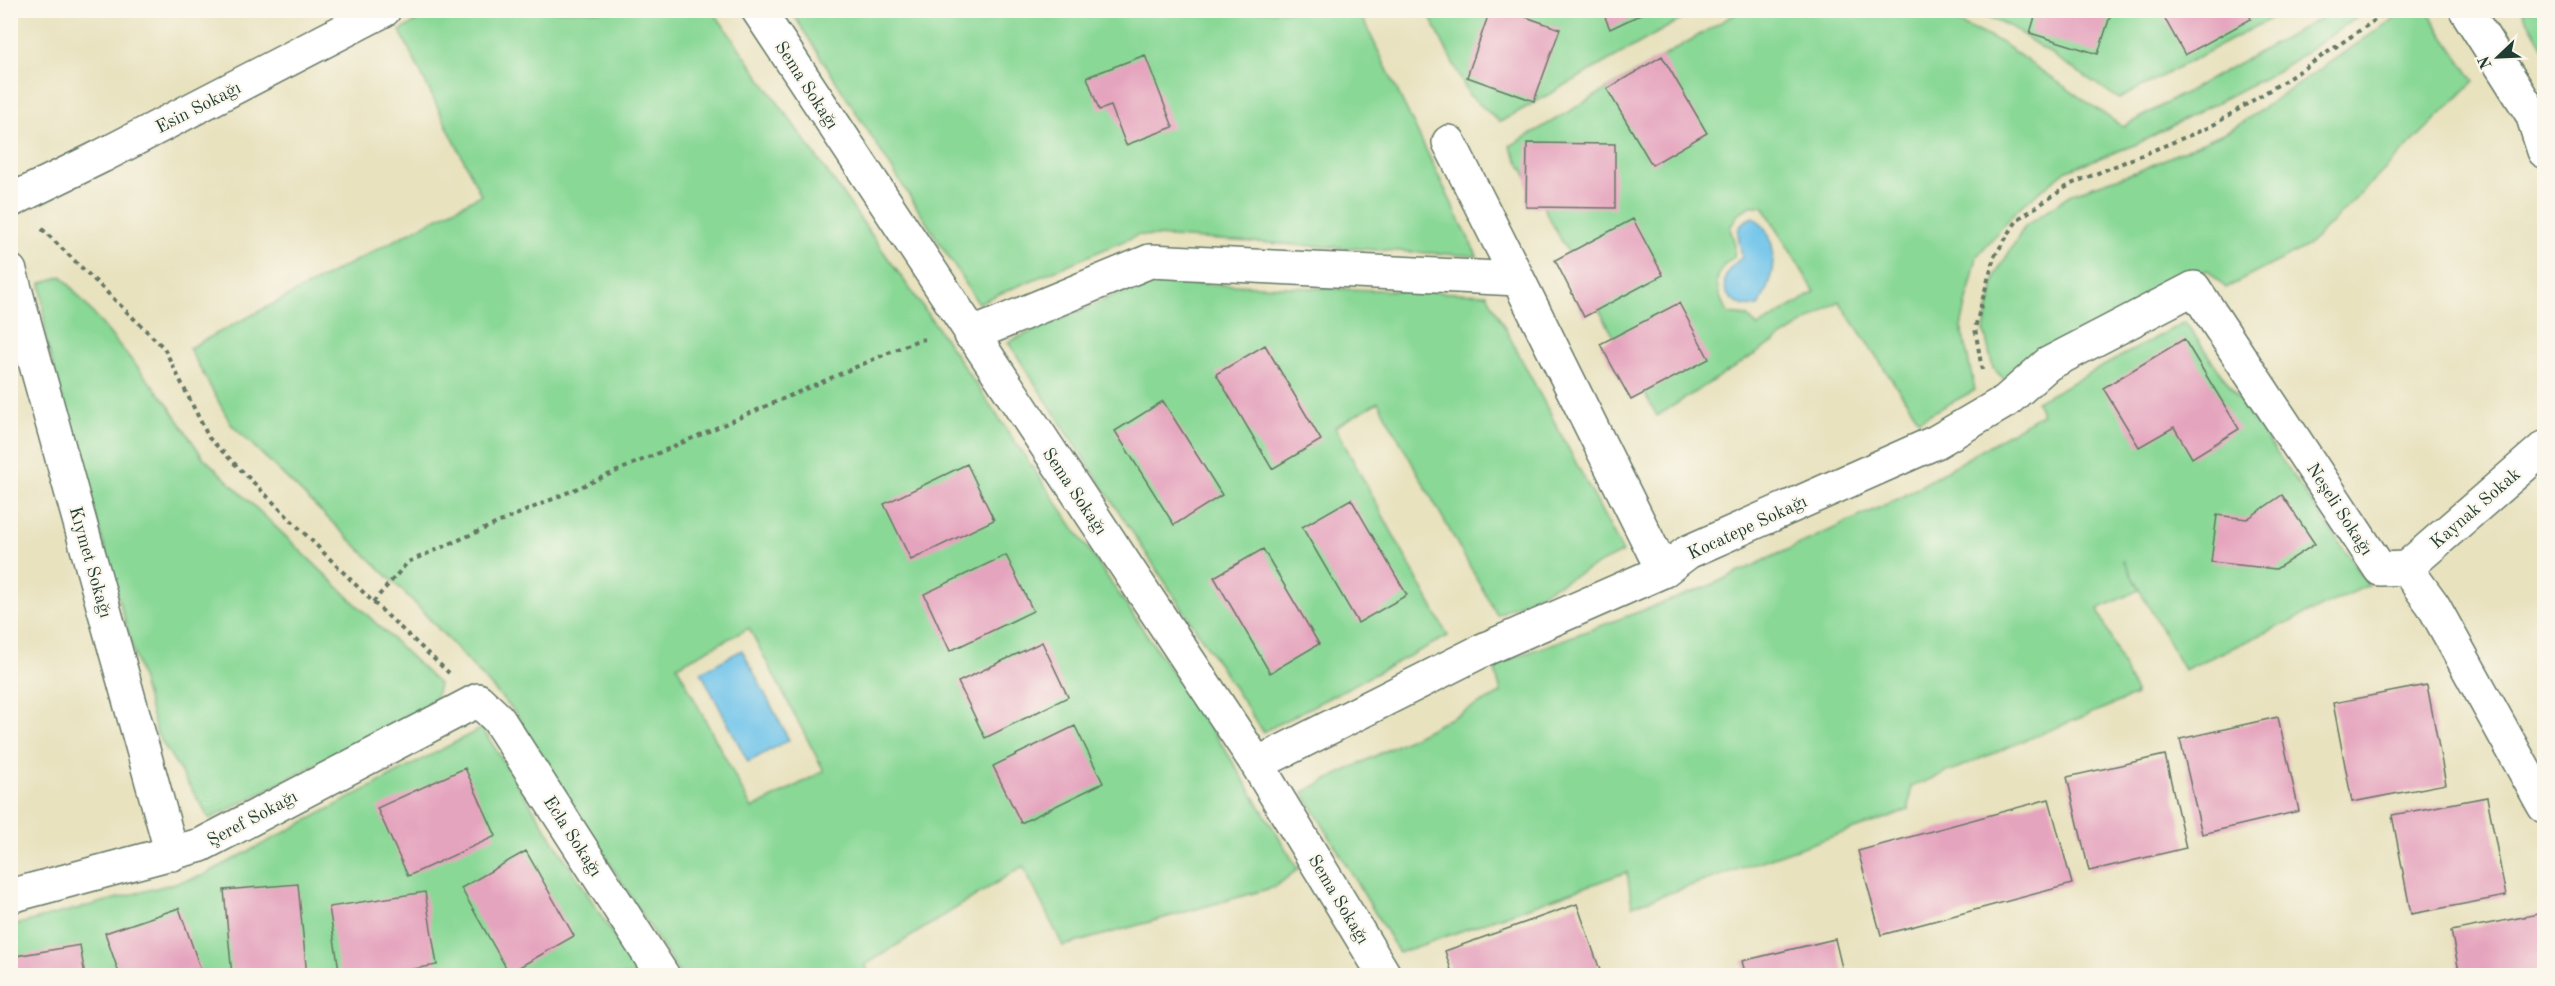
<svg xmlns="http://www.w3.org/2000/svg" width="2555" height="986" viewBox="0 0 2555 986" font-family="'Old Standard TT',serif">
  <style>
    .green { fill: #89d896; stroke: #548a65; stroke-width: 1.5; fill-rule: evenodd }
    .water { fill: #6dc3ea; stroke: #46808f; stroke-width: 1.5 }
    .building { fill: #e5a4be }
    .lines { fill: none; stroke-linecap: round; stroke-linejoin: round }
    .street-casing { stroke: #657765; stroke-width: 36 }
    .path { stroke: #657765; stroke-width: 4; stroke-dasharray: 4.5 4.5; stroke-linecap: butt }
    .street { stroke: #fff; stroke-width: 33 }
    .labels { text-anchor: middle; stroke-width: 4.5; stroke-linejoin: round; paint-order: stroke }
    .street-label { font-size: 18px; fill: #1f3d34; stroke: #fbf7ec }
  </style>
  <rect width="100%" height="100%" fill="#fbf7ec"/>
  <filter id="ink" filterUnits="userSpaceOnUse"><feTurbulence type="fractalNoise" baseFrequency=".0167" numOctaves="2"/><feDisplacementMap in="SourceGraphic" scale="12" xChannelSelector="R" yChannelSelector="G"/><feConvolveMatrix kernelMatrix="1 2 1 2 8 2 1 2 1" color-interpolation-filters="sRGB"/></filter>
  <filter id="wash" filterUnits="userSpaceOnUse"><feTurbulence type="fractalNoise" baseFrequency=".008" numOctaves="4" result="noise"/><feDisplacementMap in="SourceGraphic" scale="24" xChannelSelector="R" yChannelSelector="G"/><feGaussianBlur stdDeviation="1.35" result="paint"/><feColorMatrix in="noise" values="0 0 0 0 0 0 0 0 0 0 0 0 0 0 0 0 0 1.4 0 .05"/><feComposite in="paint" operator="in"/></filter>
  <g filter="url(#wash)">
    <rect width="100%" height="100%" fill="#e8e2bf"/>
    <!-- green -->
    <path class="green" d="M433,11H713L932,320L1226,751L1298,869L1275,887L1063,946L1023,866L865,965L870,975H680L514,711L411,599L231,424L189,348L481,195L400,31ZM749,628L824,771L752,809L677,666Z
      M791,11H1359L1477,256L1138,235L978,303Z
      M1427,11H1696L1500,122L1469,95Z
      M1740,11H1933L2000,42L2123,127L2334,11H2366L2281,69L2137,144L2067,170L2020,207L1977,256L1961,327L1975,390L1919,420L1839,301L1657,416L1510,146ZM1750,206H1763L1815,292L1758,327L1747,316L1728,314C1715,290 1710,274 1734,257L1735,245L1730,228L1738,214Z
      M1975,11H2285L2119,99L2009,26Z
      M2405,11H2427L2474,81L2308,246L2226,288L2208,270L2186,278L2005,380L1993,368L1984,330L1996,274L2025,226L2073,193L2141,170L2234,128Z
      M2522,11H2544V50Z
      M62,276L167,403L202,456L439,684L434,704L210,819L157,734L46,341L41,283Z
      M1145,282L1487,294L1623,552L1497,615L1378,402L1335,427L1448,636L1263,732L1008,342Z
      M2185,322L2369,585L2184,670L2123,560L2139,590L2098,609L2136,695L1911,787L1909,810L1632,906L1627,872L1399,953L1303,792L1501,693L1494,665L1709,586L1902,497L2042,414L2036,402Z
      M482,728L639,975L11,976V926L202,876Z"/>
    <!-- water -->
    <path class="water" d="M1753,217C1783,237 1775,280 1758,306C1740,309 1719,297 1726,276C1729,267 1736,263 1742,257C1740,238 1730,226 1753,217Z
      M742,650L789,740L748,762L701,672Z"/>
    <g id="blocks">
      <!-- building -->
      <path class="building" d="M1490,10H1506L1560,29L1534,101L1467,77Z
        M1602,10H1650L1610,29Z
        M2037,10H2112L2098,54L2030,33Z
        M2160,10H2247L2251,19L2185,55Z
        M1145,55L1173,127L1126,145L1111,106L1099,110L1087,77Z
        M1662,56L1707,133L1652,165L1607,89Z
        M1527,143L1615,144V208L1526,207Z
        M1633,219L1663,275L1584,317L1555,260Z
        M1679,303L1709,359L1631,400L1600,344Z
        M2184,339L2239,429L2192,458L2174,427L2139,447L2103,388Z
        M1265,345L1321,440L1272,469L1216,374Z
        M1163,401L1222,495L1174,525L1115,431Z
        M967,464L994,520L911,560L884,504Z
        M2282,495L2315,544L2276,569L2211,562L2217,515L2247,519Z
        M1351,499L1407,595L1358,623L1302,527Z
        M1263,549L1319,644L1270,673L1214,577Z
        M1006,555L1033,611L950,651L924,594Z
        M1042,642L1068,697L985,738L958,682Z
        M2427,685L2446,784L2352,802L2333,703Z
        M2278,717L2299,811L2202,834L2180,739Z
        M1075,726L1103,783L1021,823L993,766Z
        M2165,755L2186,848L2089,871L2067,777Z
        M465,768L496,836L408,876L377,808Z
        M2487,797L2506,896L2411,914L2392,815Z
        M2049,799L2072,884L1881,935L1858,851Z
        M526,851L574,936L509,973L461,888Z
        M298,884L307,976H232L224,890Z
        M425,892L437,965L373,976H340L329,907Z
        M1577,904L1602,976H1453L1445,951Z
        M179,908L203,976H120L105,933Z
        M2544,913V976H2460L2451,931Z
        M1835,939L1844,976H1746L1742,961Z
        M80,945L85,976H10V957Z"/>
    </g>
  </g>
  <g filter="url(#ink)">
    <use href="#blocks" fill-opacity="0" stroke="#657765" stroke-width="1.5"/>
    <g class="lines">
      <!-- street casing -->
      <g class="street-casing">
        <path id="street" d="M758,10L1257,764L1385,976
          M2466,10L2532,114L2544,151
          M1449,142L1518,279
          M10,201L102,156L384,10
          M10,271L172,854
          M971,335L1150,261L1518,279L1663,571
          M2406,568L2544,448
          M1257,764L1483,650L1663,571L1688,552L1936,442L2006,401L2048,364L2194,288L2380,569L2406,568L2433,605L2544,806
          M10,896L201,845L478,700L498,719L663,976"/>
      </g>
      <!-- path -->
      <path class="path" d="M42,229L164,348L209,438L373,602L449,673
        M1982,370L1975,328L1994,257L2018,219L2071,184L2210,127L2297,73L2390,10
        M373,602L408,562L918,340L929,339"/>
      <!-- street -->
      <use href="#street" class="street"/>
    </g>
  </g>
  <g class="labels">
    <!-- street labels -->
    <g class="street-label">
      <text transform="translate(807 85) rotate(57)" y="6">Sema Sokağı</text>
      <text transform="translate(198 107) rotate(-27)" y="6">Esin Sokağı</text>
      <text transform="translate(1075 491) rotate(56)" y="6">Sema Sokağı</text>
      <text transform="translate(2475 508) rotate(-41)" y="6">Kaynak Sokak</text>
      <text transform="translate(2340 509) rotate(57)" y="6">Neşeli Sokağı</text>
      <text transform="translate(1747 527) rotate(-25)" y="6">Kocatepe Sokağı</text>
      <text transform="translate(91 562) rotate(74)" y="6">Kıymet Sokağı</text>
      <text transform="translate(252 818) rotate(-28)" y="6">Şeref Sokağı</text>
      <text transform="translate(573 836) rotate(57)" y="6">Ecla Sokağı</text>
      <text transform="translate(1339 899) rotate(59)" y="6">Sema Sokağı</text>
    </g>
  </g>
  <!-- margin -->
  <rect width="2555" height="986" fill="none" stroke="#fbf7ec" stroke-width="36"/>
  <!-- north arrow -->
  <g transform="translate(2498 57) rotate(247)" stroke="#fbf7ec" stroke-width="4.5" paint-order="stroke">
  <path d="M0-4.5L10 22L0 15L-10 22Z" fill="#1f3d34"/>
  <text y="-9" font-size="16" font-weight="bold" text-anchor="middle" fill="#1f3d34">N</text>
  </g>
</svg>
